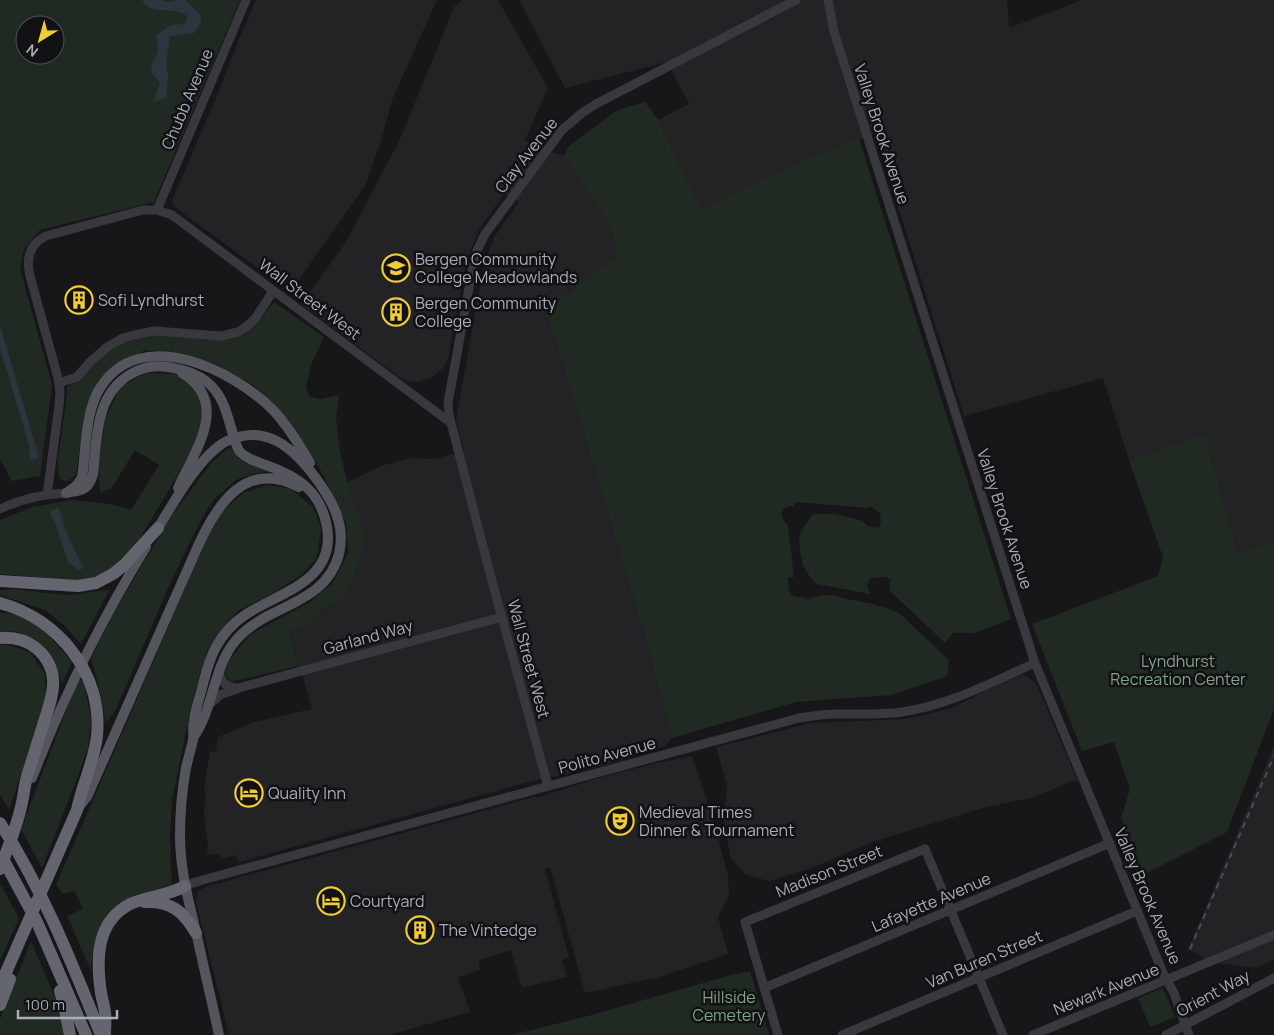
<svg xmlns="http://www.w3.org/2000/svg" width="1274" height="1035" viewBox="0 0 1274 1035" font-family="Manrope,sans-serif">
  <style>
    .built { fill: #232326 }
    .green { fill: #212923; fill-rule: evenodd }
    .water { fill: #2d343d }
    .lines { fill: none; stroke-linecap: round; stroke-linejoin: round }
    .minor { stroke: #38383e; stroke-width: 9 }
    .major { stroke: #54555d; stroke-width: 10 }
    .highway { stroke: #64656f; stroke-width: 12 }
    .rail { stroke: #4d4e55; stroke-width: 2; stroke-dasharray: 6 5; stroke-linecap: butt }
    .labels { text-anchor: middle; stroke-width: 5; stroke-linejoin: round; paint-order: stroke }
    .street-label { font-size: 16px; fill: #a9acb9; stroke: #121214 }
    .poi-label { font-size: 16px; fill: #a9acb9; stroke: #121214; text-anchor: start }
    .park-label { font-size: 16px; fill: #81a388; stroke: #121214 }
  </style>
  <rect width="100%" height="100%" fill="#171719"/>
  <!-- built -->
  <path class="built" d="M256,0H437L392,100L382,138L365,186L290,292L175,207L172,203L173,198L223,81L239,39Z
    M462,0H498L548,88L525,140L534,146L564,156L608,222L617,255L546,310L645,637L672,738L665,746L605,765L529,782L239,862L235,855L223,858L217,854H207L208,846L204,814L206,796L204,788L210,751L216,752L218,737L254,722L312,709L303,677L298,666L289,630L309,624L329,605L342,599L354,578L363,555L366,540L359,513L348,482L384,465L410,458L435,459L464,451L456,421L478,296L486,259L495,236L519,202L504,194L479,230L469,254L462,283L448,359L443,368L431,378L416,382L407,381L399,377L301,304L346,242L400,139L454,7Z
    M519,0H1007L1009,28L1082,0H1274V540L1238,553L1205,434L1129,460L1103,378L964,416L875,133L795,164L701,209L658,120L689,104L667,62L565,88Z
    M1022,674L1036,683L1078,781H1072L1035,797L983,808L872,842L814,867L769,881L746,875L731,859L724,823L727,785L716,747L811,723L906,719L924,715L952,708L987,690Z
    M1274,746V959L1257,968L1208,962L1198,954L1188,949L1227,858Z
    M692,756L714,822L728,876L729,895L718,917L728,954L659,977L585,993L550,867L545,869L569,958L562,960L567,977L522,988L511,950L479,960L480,970L458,977L470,1012L390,1035H229L196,902V899L199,891L202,889L208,886L417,829L534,797H540L592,780L656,763Z"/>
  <!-- green -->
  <path class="green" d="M0,0H240L154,202L40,230L24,249L20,269L52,385L40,476L12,481L0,459ZM25,25H55V55H25Z
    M645,102L658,120L701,209L795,163L859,139L1011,619L974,633H953L945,643L889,590L891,580L886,577L870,578L867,587L870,594L817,584L810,577L803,566L800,552L799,537L805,525L813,514H833L848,517L863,521L867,526L879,528L881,521L880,513L871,506L868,508L796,502L793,506C780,506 778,517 788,525L794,577L788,578L789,590L792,595L797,597H803L808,600C816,595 833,593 842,598L873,604L898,612L949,660L947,676L891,695L796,702L672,738L645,637L546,310L617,255L608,222L564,156L569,146L617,110Z
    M274,302L324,337L311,365L306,387L310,397L321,399L339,395L336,417L340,452L346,477L359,513L366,540L363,555L354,578L342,599L329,605L309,624L289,631L298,666L240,680L230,681L224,673L230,659L251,634L310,602L333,583L348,553L346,523L321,471L288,420L253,385L213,363L173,352L145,350L114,366L99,380L92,393L84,418L76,475L68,481L60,479C56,466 59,452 61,439C63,421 67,404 67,387L81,378L92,365L107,353L125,342L153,335L212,340L229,339L244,333L258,322Z
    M145,373L175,374L190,385L202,402L203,424L192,449L170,488L139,540L113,567L98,576L83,581L0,574V520L32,507L73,500L110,504L131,510L159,465L135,450L111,489L100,492L98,466L105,420L119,388Z
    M1205,434L1238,553L1274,540V709L1227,832L1143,875L1121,818L1130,789L1114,742L1082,751L1032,624L1158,576L1163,557L1129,460Z
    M230,447L238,458L246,463L270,471L252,474L236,480L214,499L202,518L173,577L115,711L106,723L98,683L91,659L113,614L172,515L211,463Z
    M268,485L291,489L313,507L321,528L317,558L300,576L268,596L239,610L222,629L208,650L193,698L172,800L170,839L172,885L135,897L99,933L90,968L67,916L83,909L75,891L63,894L56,885L207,538L223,511L243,493Z
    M13,589L65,595L80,594L110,589L81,644L65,626L45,610L0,595V590Z
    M0,612L15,614L44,630L72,662L62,683C59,675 57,667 53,660C42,641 22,628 0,632Z
    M5,644L30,652L45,674L46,700L9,810L0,794V645Z
    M79,677L84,683L91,718L88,748L76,781L42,868L21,829Z
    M1,885L19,918L0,961V887Z
    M31,941L60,1010L65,1035H0V1019Z
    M750,971L769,1035H511L588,1016L727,976Z
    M1163,988L1175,1017L1150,1027L1138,998Z"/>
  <!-- water -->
  <path class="water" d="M142,0H162L167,2L177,0H185L201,15V22L194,33L170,36L166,64L168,76L166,98L153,102L160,83L152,73L151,65L158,52L156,35L171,25L184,24L187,20L186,15C183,14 180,12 178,12C165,8 150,15 142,0Z
    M0,325L38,454V458L33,460L29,458L30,448L0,348Z
    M57,508C62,512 61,517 63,523C68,538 76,552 83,567L82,569L78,570L68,562L55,522L50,515L52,510Z"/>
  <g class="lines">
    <!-- minor -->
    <path class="minor" d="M828,0L834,32L1035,663L1163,973L1174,993L1189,1035
      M157,210L246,0
      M59,383L77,377L90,362L106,348L123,338L134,335L154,331L221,336L238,332L247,326L255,319L273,291
      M47,495L59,406L60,392L58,378L30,276C26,259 29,244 46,236L143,210H157L172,215L451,423
      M0,509C21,499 43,494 66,493
      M219,670C220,681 226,688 237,688
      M208,706L220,695L242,687L502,617
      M548,786L492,581L449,415L448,402L450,392L475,255L485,234L562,130L582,113L596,104L796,0
      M185,886L199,881L799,718C811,716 824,714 837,714C859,714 880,715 902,712C950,705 992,682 1035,663
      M764,988L1110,843
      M778,1035L745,922L925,849L1003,1035
      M842,1035L1137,911
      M1033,1035L1274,935
      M1166,1035L1274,978"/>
    <!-- major -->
    <path class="major" d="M178,488C195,450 231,403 182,373
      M69,491L76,486L82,478C86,450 85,412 100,388C141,324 233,370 273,410C288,426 299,444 310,463
      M66,493C81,491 89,490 93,474C97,439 95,394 131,374C142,367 155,365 168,367C186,370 203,375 215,390C225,402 228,419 233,434C235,440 236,447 240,452C247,459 257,462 266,465C297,476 321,491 327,527C336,581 280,592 245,615C233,623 223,634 216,647C208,661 205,677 201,692C198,702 195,711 194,721C192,727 194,734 193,740C191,749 188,759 186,768C182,790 180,813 180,836C180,870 189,903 197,936C204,969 212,1002 219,1035
      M155,533C171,507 200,454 227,441C266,423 293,448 315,477C332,500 346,524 339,554C326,603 274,604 243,633C212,660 216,706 193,738
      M32,778C63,698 101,620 146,547
      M79,807L87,797L198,546C217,504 246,459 299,487"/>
    <!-- highway -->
    <path class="highway" d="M0,581L78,586L96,583L113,574L124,565L158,528
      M0,603C59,619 103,674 97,736C94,762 82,785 77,810L0,986
      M0,638C13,637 26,640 36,648C62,670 53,695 44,722C39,738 34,754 29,770C24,783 24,798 20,811C15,831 7,850 0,869
      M0,823C43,890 71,961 101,1035
      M2,857L37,922L86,1035
      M145,902C171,901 183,911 196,933
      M60,991L65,1010L70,1035
      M0,1005L10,979
      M105,1035C105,1027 106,1019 105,1012C104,1005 102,999 101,993C96,959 96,922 130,904C148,896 168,896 185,886"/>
    <!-- rail -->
    <path class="rail" d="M1190,949L1274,756"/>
  </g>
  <!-- icons -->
  <defs>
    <g id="university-ring" transform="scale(1.4375)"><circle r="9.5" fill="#121214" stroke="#f0cc38" stroke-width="1.5"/><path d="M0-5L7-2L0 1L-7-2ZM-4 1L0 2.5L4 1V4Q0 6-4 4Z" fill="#f0cc38"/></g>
    <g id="building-ring" transform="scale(1.4375)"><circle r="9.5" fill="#121214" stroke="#f0cc38" stroke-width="1.5"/><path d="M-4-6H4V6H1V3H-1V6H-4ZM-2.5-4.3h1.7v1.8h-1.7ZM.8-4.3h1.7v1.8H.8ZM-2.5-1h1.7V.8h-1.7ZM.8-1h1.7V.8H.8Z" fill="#f0cc38"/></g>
    <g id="hotel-ring" transform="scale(1.4375)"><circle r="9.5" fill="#121214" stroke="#f0cc38" stroke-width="1.5"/><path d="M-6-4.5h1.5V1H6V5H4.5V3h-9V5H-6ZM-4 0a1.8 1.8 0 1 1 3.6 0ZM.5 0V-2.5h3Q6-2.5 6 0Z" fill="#f0cc38"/></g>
    <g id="theatre-ring" transform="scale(1.4375)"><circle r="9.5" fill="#121214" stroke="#f0cc38" stroke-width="1.5"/><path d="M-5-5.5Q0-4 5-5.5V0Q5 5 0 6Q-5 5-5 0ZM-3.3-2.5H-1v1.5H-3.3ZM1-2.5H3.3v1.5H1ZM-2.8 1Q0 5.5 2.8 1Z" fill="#f0cc38"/></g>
  </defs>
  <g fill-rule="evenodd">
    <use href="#university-ring" x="396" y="268"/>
    <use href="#building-ring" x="79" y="300"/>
    <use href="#building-ring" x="396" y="312"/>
    <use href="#hotel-ring" x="249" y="793"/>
    <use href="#theatre-ring" x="620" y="821"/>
    <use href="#hotel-ring" x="331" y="901"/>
    <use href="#building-ring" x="420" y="930"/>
  </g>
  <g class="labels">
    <!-- street labels -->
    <g class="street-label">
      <text transform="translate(187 99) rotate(-67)" y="6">Chubb Avenue</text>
      <text transform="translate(882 134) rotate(72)" y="6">Valley Brook Avenue</text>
      <text transform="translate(526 155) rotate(-52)" y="6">Clay Avenue</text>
      <text transform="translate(310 299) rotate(37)" y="6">Wall Street West</text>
      <text transform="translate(1005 519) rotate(72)" y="6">Valley Brook Avenue</text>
      <text transform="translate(368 637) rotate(-15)" y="6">Garland Way</text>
      <text transform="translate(529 659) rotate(75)" y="6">Wall Street West</text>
      <text transform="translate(607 755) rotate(-15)" y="6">Polito Avenue</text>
      <text transform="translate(829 871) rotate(-22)" y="6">Madison Street</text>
      <text transform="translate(1148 896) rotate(67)" y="6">Valley Brook Avenue</text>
      <text transform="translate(931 902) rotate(-23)" y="6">Lafayette Avenue</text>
      <text transform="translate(984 959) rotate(-23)" y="6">Van Buren Street</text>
      <text transform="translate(1106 989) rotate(-22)" y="6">Newark Avenue</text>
      <text transform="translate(1213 993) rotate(-28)" y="6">Orient Way</text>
    </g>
    <!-- poi labels -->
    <g class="poi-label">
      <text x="415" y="265">Bergen Community<tspan x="415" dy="18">College Meadowlands</tspan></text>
      <text x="98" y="306">Sofi Lyndhurst</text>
      <text x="415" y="309">Bergen Community<tspan x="415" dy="18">College</tspan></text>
      <text x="268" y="799">Quality Inn</text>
      <text x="639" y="818">Medieval Times<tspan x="639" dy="18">Dinner &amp; Tournament</tspan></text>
      <text x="350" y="907">Courtyard</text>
      <text x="439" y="936">The Vintedge</text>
    </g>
    <!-- park labels -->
    <g class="park-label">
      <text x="1178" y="667">Lyndhurst<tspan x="1178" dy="18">Recreation Center</tspan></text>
      <text x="729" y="1003">Hillside<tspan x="729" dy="18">Cemetery</tspan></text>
    </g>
  </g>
  <!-- north arrow -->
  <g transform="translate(40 40) rotate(217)"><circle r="24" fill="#121214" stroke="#4e5056"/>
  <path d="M0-4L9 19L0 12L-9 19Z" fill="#f0cc38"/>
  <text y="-8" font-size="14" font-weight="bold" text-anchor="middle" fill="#a9acb9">N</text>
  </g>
  <!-- scale -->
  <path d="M18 1010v8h99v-8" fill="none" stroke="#a9acb9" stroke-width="2.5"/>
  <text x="25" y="1010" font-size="15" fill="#a9acb9" stroke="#121214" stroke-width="4" paint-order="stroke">100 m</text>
</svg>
